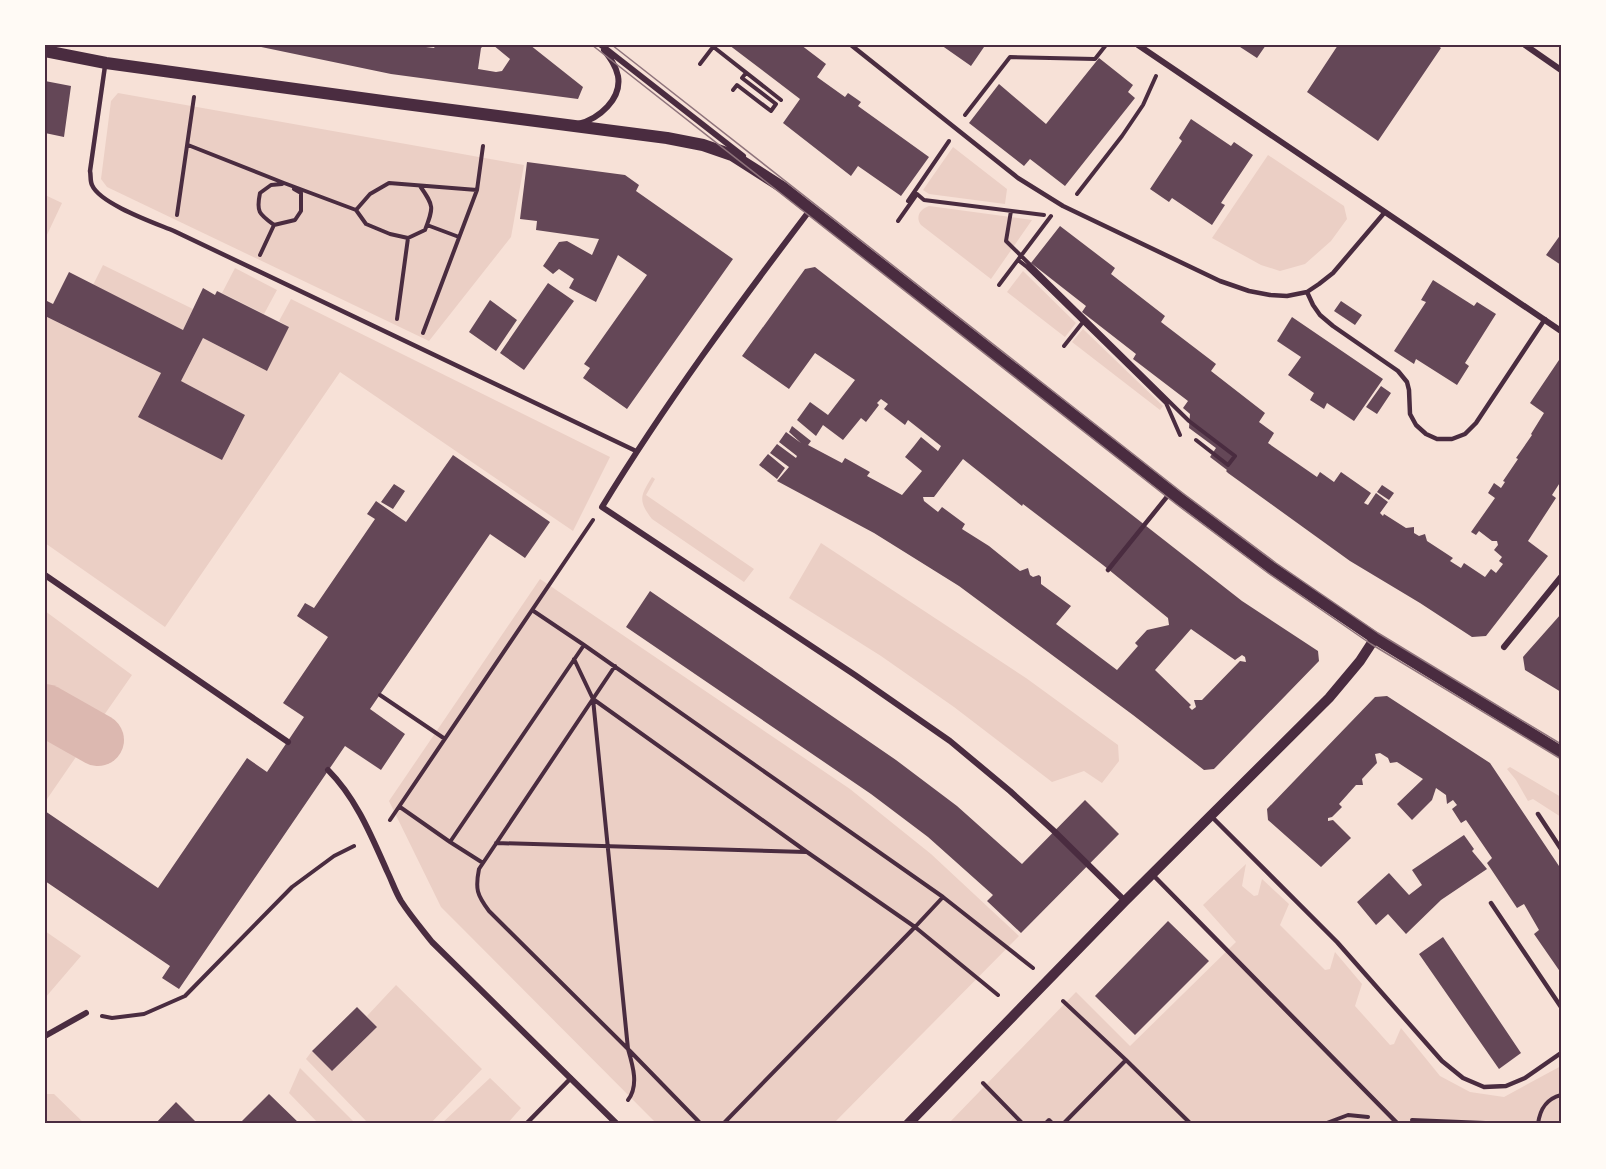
<svg xmlns="http://www.w3.org/2000/svg" width="1606" height="1169" viewBox="0 0 1606 1169" font-family="'Noto Sans',sans-serif">
  <style>
    .green { fill: #ebcfc5 }
    .lines { fill: none; stroke-linecap: round; stroke-linejoin: round }
    .river { stroke: #dcb8b0; stroke-width: 52 }
    .building { fill: #644757; fill-rule: evenodd }
    .path { stroke: #4a2c40; stroke-width: 4 }
    .service { stroke: #4a2c40; stroke-width: 4.5 }
    .minor { stroke: #4a2c40; stroke-width: 6 }
    .tertiary { stroke: #4a2c40; stroke-width: 10 }
    .secondary { stroke: #4a2c40; stroke-width: 12 }
    .tram { stroke: #8f747c; stroke-width: 1.5 }
    .neatline { fill: none; stroke: #4a2c40; stroke-width: 2 }
  </style>
  <rect width="100%" height="100%" fill="#f7e1d7"/>
  <!-- green -->
  <path class="green" d="M118,93L524,165L511,237L429,341L107,187L101,179L111,101Z
    M953,147L1007,189L1005,204L929,194L923,190Z
    M1268,155L1344,206L1347,219L1331,241L1305,264L1280,271L1261,265L1212,238Z
    M45,195L62,203L45,239Z
    M929,206L1032,220L991,279L921,225C915,217 920,209 929,206Z
    M103,265L193,309L183,330L93,285Z
    M235,268L277,290L264,314L222,293Z
    M1023,271L1076,323L1065,337L1007,292Z
    M291,299L610,457L573,531L340,372L165,627L45,543V316L161,373L139,417L222,460L245,415L181,381L203,338L267,371L289,327L279,321Z
    M1083,329L1163,406L1160,410L1072,342Z
    M652,477L655,479L646,495L754,569L744,582L652,519C638,501 640,496 652,477Z
    M821,543L1026,678L1118,745L1119,761L1102,783L1084,771L1052,782L954,707L881,656L789,598Z
    M540,579L850,789L931,854L1019,936L833,1124H657L441,907L389,801Z
    M45,611L132,675L102,718L68,707L45,694Z
    M45,734L78,754L45,802Z
    M1510,767L1561,797V817L1533,799L1528,801L1516,780L1507,769Z
    M1246,864L1242,886L1254,896L1258,895L1262,879L1289,904L1280,925L1325,970L1330,969L1335,952L1362,984L1355,1006L1390,1045L1394,1044L1401,1028L1440,1076L1470,1092L1504,1097L1561,1066V1124H948L1076,992L1130,1046L1236,942L1203,905Z
    M45,931L81,956L45,998Z
    M396,985L482,1069L430,1124H369L306,1059L312,1051L332,1071L376,1027L367,1016Z
    M300,1068L356,1124H319L289,1093Z
    M490,1078L521,1108L507,1124H441Z
    M45,1094H54L85,1124H45Z"/>
  <g class="lines">
    <!-- river -->
    <path class="river" d="M45,710L98,740"/>
  </g>
  <!-- building -->
  <path class="building" d="M251,45H419L418,46L434,48L436,45H484L481,48L478,69L496,72L502,71L510,59L493,45H530L583,87L578,99L391,74Z
    M729,45H801L826,64L817,77L845,97L848,93L861,102L858,106L929,157L901,196L858,166L851,176L783,123L800,99Z
    M941,45H982L984,47L971,66Z
    M1237,45H1266L1257,58Z
    M1338,45H1437L1441,48L1378,141L1307,92Z
    M1099,58L1133,85L1128,92L1135,98L1065,186L1030,159L1024,166L969,123L999,84L1046,124Z
    M45,81L71,86L64,137L45,133Z
    M1191,119L1231,146L1234,142L1253,155L1221,203L1225,205L1212,225L1172,198L1169,202L1150,189L1182,141L1179,138Z
    M527,162L625,175L639,185L636,191L733,259L627,409L583,378L590,368L584,364L647,275L618,255L596,302L569,288L574,279L559,269L553,274L543,266L559,242L567,241L592,255L599,239L536,230L537,221L520,219Z
    M1060,226L1115,268L1111,274L1165,316L1161,322L1216,364L1211,371L1265,413L1259,422L1274,433L1268,443L1317,477L1320,472L1334,482L1341,472L1371,493L1364,503L1368,505L1376,493L1388,502L1380,513L1383,516L1384,514L1406,528L1414,527V533L1419,536L1425,534L1427,541L1453,558L1450,561L1461,568L1464,563L1485,577L1491,569L1496,573L1503,564L1499,561L1502,557L1494,550L1498,545L1497,541H1492L1479,531L1476,535L1471,532L1495,498L1488,493L1494,483L1501,488L1505,482L1503,481L1518,459L1516,458L1532,435L1531,434L1544,413L1530,403L1559,360L1561,361V481L1552,495L1556,498L1528,541L1548,556L1486,636L1472,637L1420,603L1350,561L1228,473L1226,471L1227,470L1210,457L1216,448L1189,428L1190,414L1183,408L1188,401L1133,359L1136,354L1082,312L1086,306L1031,263Z
    M1561,234V265L1546,255Z
    M815,267L1242,601L1318,651L1319,661L1214,769L1204,770L1133,715L959,586L874,533L777,481L789,467L770,453L777,444L796,458L797,456L779,442L786,432L801,443L789,432L792,426L811,441L808,445L842,463L845,458L870,472L867,476L902,495L922,471L905,457L914,446L921,437L938,451L941,446L908,420L905,425L884,409L888,404L881,399L877,403L879,405L866,422L861,418L843,440L823,425L816,436L797,420L810,402L828,415L855,380L815,353L789,389L742,356L805,269ZM963,459L1022,506L1023,504L1103,565L1168,618L1169,625L1147,630L1135,643L1138,646L1117,670L1056,624L1071,606L1041,584V577L1039,575L1033,577L1030,575L1028,568L1020,571L989,546L962,529L965,524L942,507L938,512L924,501L923,497H934ZM1191,629L1235,660L1242,655L1245,657L1246,662L1240,661L1202,700H1194L1196,707L1192,710L1189,707L1191,705L1155,670Z
    M69,272L183,330L203,288L215,295L217,291L289,327L267,371L203,338L181,381L245,415L222,460L138,417L161,373L45,316V300L53,304Z
    M1433,280L1474,306L1477,302L1496,314L1465,363L1469,366L1457,385L1416,359L1414,364L1394,351L1426,302L1421,300Z
    M548,283L574,301L524,370L500,353Z
    M490,300L517,320L496,351L469,332Z
    M1341,301L1362,315L1355,325L1334,311Z
    M1292,317L1383,379L1354,421L1327,403L1324,409L1310,400L1314,393L1288,375L1301,357L1277,341Z
    M1381,386L1391,393L1377,414L1366,407Z
    M768,454L785,468L777,479L759,465Z
    M453,455L550,522L525,558L490,534L370,709L405,734L381,770L345,746L179,989L162,978L170,966L45,881V811L158,888L247,758L267,772L304,717L283,703L328,637L297,616L305,603L314,608L375,519L367,514L376,501L406,522Z
    M394,484L405,491L393,509L381,502Z
    M1382,485L1394,493L1389,500L1377,492Z
    M650,591L896,760L957,806L1022,864L1085,800L1119,834L1021,933L987,901L993,895L928,837L871,794L626,627Z
    M1561,614V692L1525,670L1523,657Z
    M1387,696L1490,763L1561,869V973L1534,934L1539,930L1524,904L1517,908L1487,863L1492,858L1466,820L1461,823L1452,809L1457,805L1453,800L1447,804L1446,795L1436,788L1432,800L1412,820L1397,804L1423,779L1397,762L1390,763L1388,758L1380,753L1375,754L1377,763L1362,779L1363,785H1356L1339,804L1342,807L1332,817L1328,818V821L1333,820L1351,838L1321,867L1268,820L1267,809L1375,697Z
    M1464,835L1474,849L1472,851L1487,869L1441,900L1406,934L1388,914L1376,925L1357,902L1389,873L1409,895L1422,885L1412,870Z
    M1168,921L1209,961L1135,1035L1095,996Z
    M1443,937L1521,1053L1499,1069L1419,954Z
    M357,1007L377,1027L332,1071L312,1051Z
    M269,1094L300,1124H239Z
    M176,1102L196,1122L194,1124H155Z"/>
  <g class="lines">
    <!-- path -->
    <path class="path" d="M711,45L781,100
      M700,64L713,47
      M733,90L737,85L771,111L776,104L742,78L746,73
      M965,115L1010,57L1095,59L1106,45
      M188,145L284,183L356,210L370,194L389,183L477,190
      M1077,194L1122,136L1143,105L1156,76
      M908,201L949,141
      M356,210L366,224L390,234L408,238L397,319
      M1011,211L1006,241L1189,421L1235,456L1228,465L1196,440
      M177,215L194,97
      M898,221L917,194L924,200L1044,215
      M274,225C259,214 256,212 260,193L271,185L282,184
      M427,225L459,237
      M408,238L425,230C434,207 434,206 420,186
      M260,255L274,225L295,220L301,211V193L294,189
      M1018,260L1027,267L1166,403L1180,435
      M999,285L1051,216
      M423,333L477,190L483,146
      M1064,346L1083,322
      M532,610L584,645L943,897L1033,968
      M574,659L593,699L628,1049C633,1066 639,1086 628,1100
      M615,666L479,869C475,889 477,895 489,911L628,1049L701,1124
      M380,695L445,739
      M593,699L807,852L915,927L723,1124
      M400,807L450,842L584,645
      M390,820L593,520
      M450,842L483,863
      M496,843L806,852
      M943,897L915,927L998,995
      M1063,1001L1126,1060L1191,1124
      M102,1016L112,1018L144,1014L185,996L292,887L334,856L354,846
      M983,1083L1023,1124
      M1412,1120L1510,1124
      M1045,1124L1049,1120L1053,1124
      M1063,1124L1126,1060
      M1324,1124L1348,1115L1368,1117
      M1538,1124C1540,1109 1546,1099 1561,1095"/>
    <!-- service -->
    <path class="service" d="M851,45L1018,178L1063,206L1220,281L1249,291L1270,295L1287,296L1307,292L1319,284L1333,273L1385,212
      M105,66L90,171C91,175 90,181 92,185C100,204 155,223 174,231L636,451
      M1307,292L1313,305L1320,315L1333,326L1398,371L1407,382L1409,390L1410,414L1416,425L1426,434L1437,439H1452L1465,434L1476,423L1545,319
      M1108,570L1170,493
      M1538,814L1561,849
      M1211,816L1337,942L1442,1061L1463,1078L1484,1087L1506,1086L1525,1078L1561,1053
      M1153,875L1398,1124
      M1491,903L1561,1007
      M526,1124L571,1078"/>
    <!-- minor -->
    <path class="minor" d="M601,45L743,156
      M1138,45L1561,331
      M1525,45L1561,70
      M578,124C599,119 622,99 618,76C616,66 610,58 604,50
      M810,210C737,306 665,404 602,507L855,675L950,741L1010,791L1054,831L1125,901
      M45,575L288,742
      M1504,647L1561,577
      M328,770C356,798 371,835 387,871C392,881 395,891 401,901C410,915 421,928 432,942L617,1124
      M45,1036L86,1013"/>
    <!-- tertiary -->
    <path class="tertiary" d="M908,1124L1125,901L1329,698L1360,661L1375,638"/>
    <!-- secondary -->
    <path class="secondary" d="M45,51L106,63L390,102L667,138L703,145L732,155L782,187L1180,499L1272,568L1375,638L1561,752"/>
    <!-- tram -->
    <path class="tram" d="M592,45L1176,504L1268,573L1371,644L1561,759
      M612,45L1184,494L1276,563L1378,633L1561,744"/>
  </g>
  <!-- border -->
  <rect width="1606" height="1169" fill="none" stroke="#fffaf5" stroke-width="93"/>
  <rect x="46" y="46" width="1514" height="1076" class="neatline"/>
</svg>
